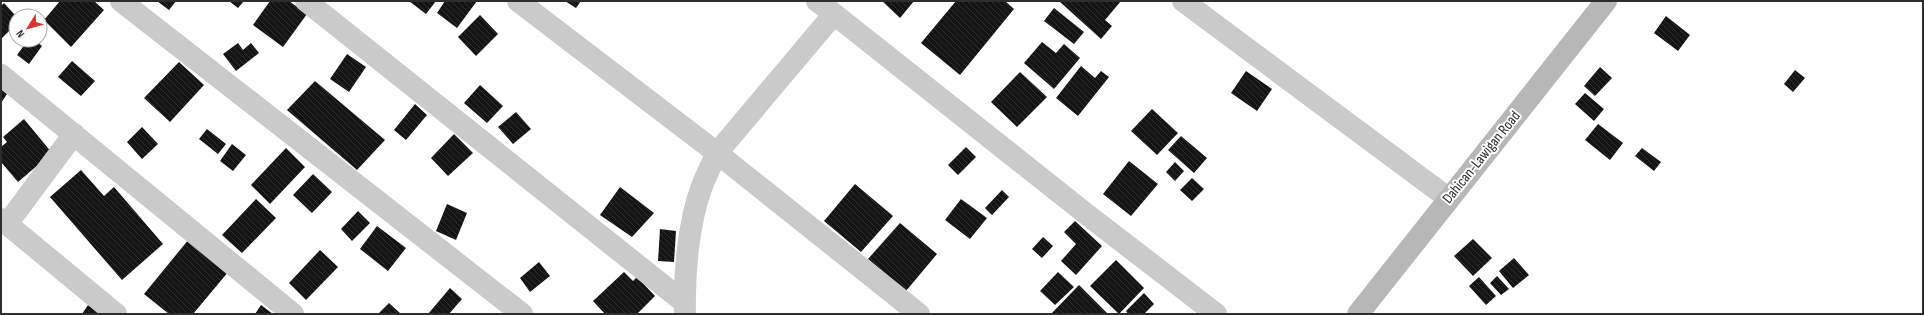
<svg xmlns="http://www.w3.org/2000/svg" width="1924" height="315" viewBox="0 0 1924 315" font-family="'Sofia Sans Condensed',sans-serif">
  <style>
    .building { fill: url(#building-back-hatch) }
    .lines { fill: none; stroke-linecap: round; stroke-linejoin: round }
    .street { stroke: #cacaca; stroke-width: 22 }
    .secondary { stroke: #b7b7b7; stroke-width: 22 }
    .labels { text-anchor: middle; stroke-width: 4; stroke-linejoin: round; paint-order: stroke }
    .street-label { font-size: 15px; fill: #2d2d2d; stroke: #fff }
  </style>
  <defs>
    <pattern id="building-back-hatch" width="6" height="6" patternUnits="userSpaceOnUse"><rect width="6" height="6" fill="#141414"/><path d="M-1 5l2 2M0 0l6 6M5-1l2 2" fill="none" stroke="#2e2e2e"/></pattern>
  </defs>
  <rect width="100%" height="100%" fill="#fff"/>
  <!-- building -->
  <path class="building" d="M60,1H94L104,10L71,47L44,20Z
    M157,1H176L169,10Z
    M229,1H244L238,8Z
    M270,1H289L307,14L283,47L253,25Z
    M409,1H436L426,14Z
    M445,1H477L457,28L437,13Z
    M565,1H581L576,8Z
    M882,1H914L900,18Z
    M956,1H1005L1014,9L960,75L921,43Z
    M1059,1H1121L1105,20L1112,26L1101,39Z
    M4,3L16,16V24L1,39V6Z
    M1054,8L1084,32L1074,44L1044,21Z
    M480,15L498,34L476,56L458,37Z
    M1666,16L1690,35L1678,51L1654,33Z
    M28,40H35L42,46L29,64L17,55Z
    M1042,42L1056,53L1064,44L1080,58L1054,89L1024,63Z
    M238,43L243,50L251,43L259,53L236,71L223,54Z
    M347,54L366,67L349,92L330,79Z
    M72,61L95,81L81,96L58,77Z
    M179,62L204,85L170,122L144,98Z
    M1081,66L1095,78L1101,71L1109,77L1078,116L1056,98Z
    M1600,67L1612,78L1595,96L1584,86Z
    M1795,70L1805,78L1793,92L1784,84Z
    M1246,71L1272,89L1257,111L1231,93Z
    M1020,72L1047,97L1017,127L991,102Z
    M315,81L385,140L357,170L287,110Z
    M480,85L503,106L487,123L464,103Z
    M1,89L7,94L1,103Z
    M1585,93L1604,109L1594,121L1575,104Z
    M415,104L427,115L406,140L394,130Z
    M1152,109L1178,133L1157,155L1131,131Z
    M516,112L531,129L513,144L498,127Z
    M24,119L52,153L18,182L1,162V147L7,142L3,137Z
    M1598,124L1623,143L1610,160L1585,140Z
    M142,127L158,144L142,159L127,142Z
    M207,129L226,144L218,154L199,139Z
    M454,134L473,153L448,176L431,158Z
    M1181,136L1207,158L1194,173L1168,150Z
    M232,144L246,155L233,171L220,161Z
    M966,147L976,157L958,175L948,165Z
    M286,148L305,167L270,204L251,185Z
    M1642,148L1661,162L1654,171L1635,156Z
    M1129,161L1158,184L1131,216L1103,194Z
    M1175,162L1184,171L1175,181L1166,172Z
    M81,170L104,196L114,187L163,244L122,280L50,197Z
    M313,174L332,192L312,213L293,195Z
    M1192,178L1204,189L1192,201L1180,190Z
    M855,184L893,216L861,252L824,221Z
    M620,187L654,213L632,237L600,215Z
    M1002,190L1009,197L992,215L985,208Z
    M256,199L276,218L242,253L222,235Z
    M961,199L987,218L970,239L945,220Z
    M447,204L467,213L456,240L436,231Z
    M358,211L370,223L352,241L341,229Z
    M1075,221L1102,246L1076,275L1061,261L1076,244L1064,232Z
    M900,223L937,254L906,291L868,259Z
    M377,226L406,248L388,271L360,249Z
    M660,229L676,231L674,262L658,261Z
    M1043,237L1053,246L1042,258L1032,249Z
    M189,239L229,271L193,314H169L144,294Z
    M1473,239L1492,258L1473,276L1454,256Z
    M320,250L338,267L306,300L289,283Z
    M1514,258L1529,275L1513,288L1499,271Z
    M1116,260L1144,288L1119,314L1090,286Z
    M539,262L550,276L530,292L520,278Z
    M624,272L633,281L637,277L655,296L637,314H605L593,301Z
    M1058,272L1074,287L1055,305L1040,291Z
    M1497,276L1509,289L1501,295L1490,283Z
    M1479,277L1496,296L1486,305L1469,286Z
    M1079,285L1108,314H1051Z
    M450,288L462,299L449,314H428Z
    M1144,293L1154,304L1144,314H1128L1126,311Z
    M389,303L401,314H378Z
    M88,305L101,314H82Z
    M261,305L273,314H255Z"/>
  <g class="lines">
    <!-- street -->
    <path class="street" d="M121,1L522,314
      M306,1L685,303
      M518,1L717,153C712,164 706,175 702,186C688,223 684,275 685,314
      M817,1L834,14
      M1183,1L1448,198
      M1,75L293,314
      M1,219L116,314
      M7,224L74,134
      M919,314L717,153L834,14L1085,213L1216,314"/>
    <!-- secondary -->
    <path class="secondary" d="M1358,314L1606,1"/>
  </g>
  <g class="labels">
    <!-- street labels -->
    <g class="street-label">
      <text transform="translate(1481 157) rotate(-51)" y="5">Dahican-Lawigan Road</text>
    </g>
  </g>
  <!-- border -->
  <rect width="1924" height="315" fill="none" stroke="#2d2d2d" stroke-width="4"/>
  <!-- north arrow -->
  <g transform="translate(28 28) rotate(233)"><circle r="19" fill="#ffffff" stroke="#ababab"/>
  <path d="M0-3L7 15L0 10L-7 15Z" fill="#e5312e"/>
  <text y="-6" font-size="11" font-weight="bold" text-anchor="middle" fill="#2d2d2d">N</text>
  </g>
</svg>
